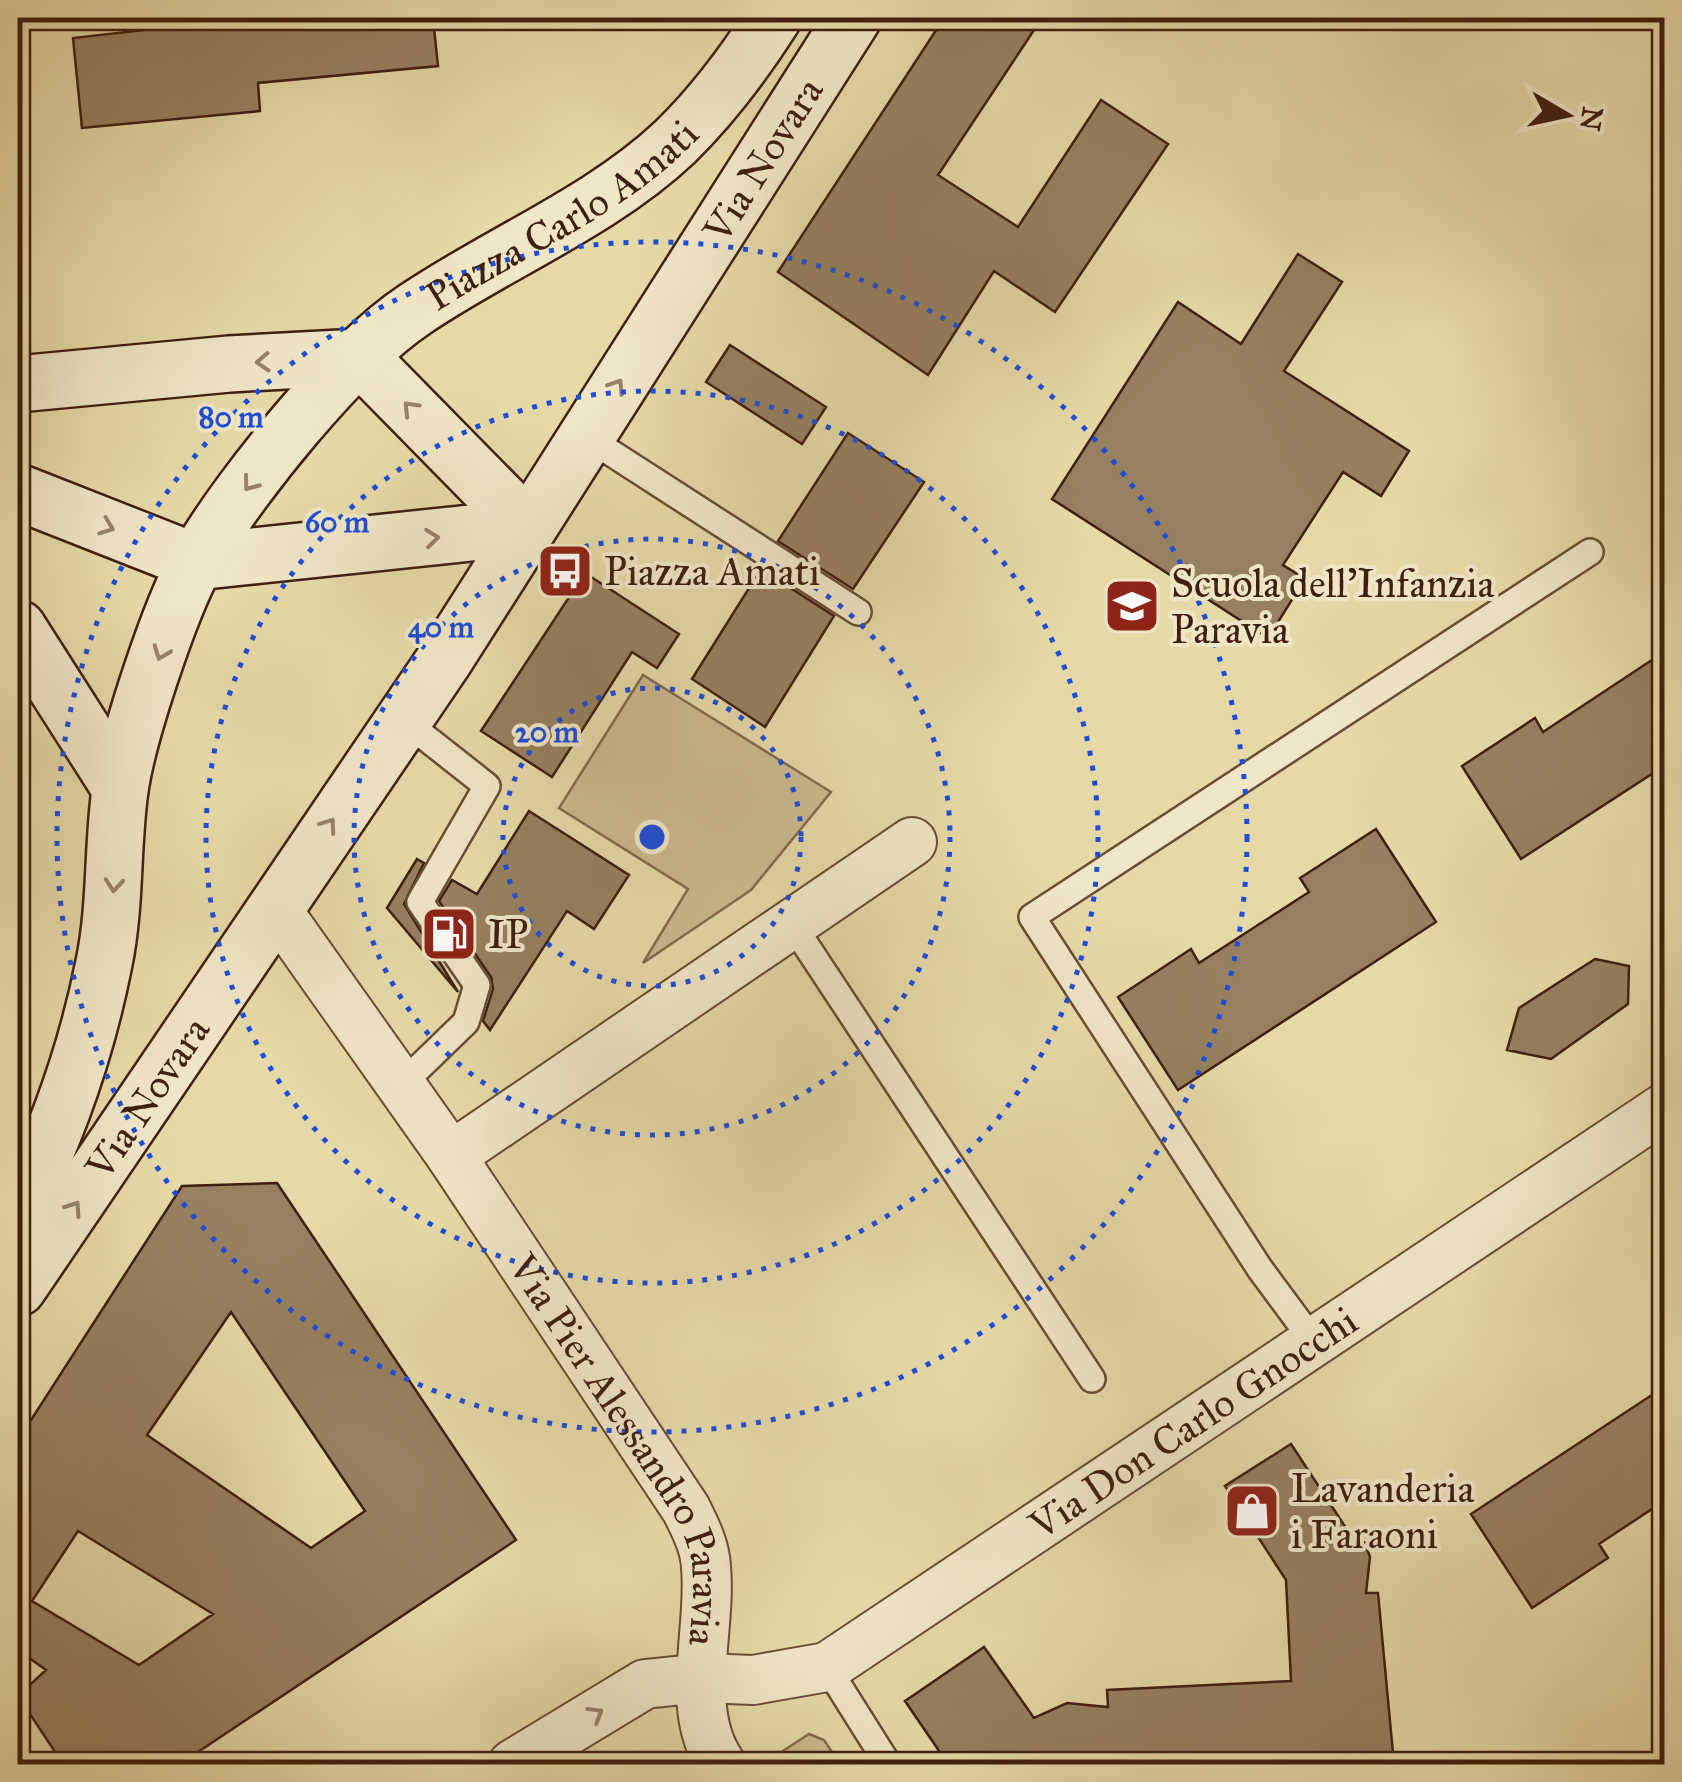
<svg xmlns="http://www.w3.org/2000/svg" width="1682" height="1782" viewBox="0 0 1682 1782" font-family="'IM FELL Great Primer',serif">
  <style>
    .green { fill: #cab98e; stroke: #846c4e; stroke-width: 2.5 }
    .building { fill: #96805f; stroke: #3f1f0f; stroke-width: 2.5; fill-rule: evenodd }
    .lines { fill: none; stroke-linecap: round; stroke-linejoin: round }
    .lane-casing { stroke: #694e35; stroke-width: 30 }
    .street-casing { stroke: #694e35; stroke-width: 52 }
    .secondary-casing { stroke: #3f1f0f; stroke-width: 60 }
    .lane { stroke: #efe6c6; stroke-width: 25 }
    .street { stroke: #efe6c6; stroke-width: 48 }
    .secondary { stroke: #efe6c6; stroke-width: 55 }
    .oneway { stroke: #97826a }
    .ring { fill: none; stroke: #1d4ed8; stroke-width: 5; stroke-dasharray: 5 10 }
    .labels { text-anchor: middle; stroke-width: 8; stroke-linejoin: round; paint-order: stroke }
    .street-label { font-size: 40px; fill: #3f1f0f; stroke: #efe6c6 }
    .poi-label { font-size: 40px; fill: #3f1f0f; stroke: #efe6c6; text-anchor: start }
    .centre { fill: #1d4ed8; stroke: #efe6c6; stroke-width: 5 }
    .ring-label { font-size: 30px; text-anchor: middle; font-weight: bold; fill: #1d4ed8; stroke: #efe6c6; stroke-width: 8; stroke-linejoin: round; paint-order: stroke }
  </style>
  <rect width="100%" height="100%" fill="#e6d9a8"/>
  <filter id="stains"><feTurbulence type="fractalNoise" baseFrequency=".002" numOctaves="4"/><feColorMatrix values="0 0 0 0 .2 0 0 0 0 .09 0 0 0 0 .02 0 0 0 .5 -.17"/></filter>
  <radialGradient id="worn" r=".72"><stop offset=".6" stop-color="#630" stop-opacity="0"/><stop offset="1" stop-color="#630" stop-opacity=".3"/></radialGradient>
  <!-- green -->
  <path class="green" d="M643,675L831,792L751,890L643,963L688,889L559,808Z
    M809,1734L824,1740L840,1764H763Z"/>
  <!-- building -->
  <path class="building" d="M250,18H433L438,66L258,83L260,111L82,128L73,38Z
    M944,18H1042L938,175L1018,227L1101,100L1168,144L1055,312L994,271L928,375L778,272Z
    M1298,254L1342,282L1284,371L1409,451L1381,496L1343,472L1283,565L1305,579L1268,638L1052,499L1178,302L1241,344Z
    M730,345L826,407L802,444L706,382Z
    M848,433L924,482L853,589L778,541Z
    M761,569L834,616L765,727L692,679Z
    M585,573L679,634L657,668L632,652L552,777L481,731Z
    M1664,652V766L1521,859L1462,766L1535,718L1543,732Z
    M529,811L629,875L594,929L567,911L490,1030L483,1021L493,989L491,977L439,901L452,880L477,894Z
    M1376,829L1436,922L1178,1090L1118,997L1191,949L1199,963L1309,892L1300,878Z
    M417,859L424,863L404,904L458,992L387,908Z
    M1595,959L1629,966L1628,1004L1551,1059L1507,1050L1519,1008Z
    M277,1183L516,1540L180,1764H63L18,1696L46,1670L18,1650V1440L182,1186ZM231,1312L365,1511L311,1548L147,1435ZM78,1531L213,1614L139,1665L32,1601Z
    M1664,1387V1501L1599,1544L1608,1558L1532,1608L1471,1514Z
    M1291,1444L1346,1528L1365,1543L1370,1557L1366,1593H1378L1394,1764H948L905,1701L984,1647L1034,1718L1067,1703L1108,1707L1107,1690L1291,1681L1286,1580L1225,1486Z"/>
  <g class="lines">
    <!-- lane casing -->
    <g class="lane-casing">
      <path id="lane" d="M585,436L858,612
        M792,924L1092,1379
        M401,1085L466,1022L477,985L420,902L487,786L402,719
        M1314,1342L1260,1269L1032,917L1590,552
        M827,1667L888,1764"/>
    </g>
    <!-- street casing -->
    <g class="street-casing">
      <g id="street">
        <path id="s1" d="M274,906L451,1156L686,1509C695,1527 705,1546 706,1567C712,1630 683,1709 721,1764"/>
        <path d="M451,1156L912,842"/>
        <path id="s2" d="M513,1764L645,1684L703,1678L753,1680L827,1667L1664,1108"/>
      </g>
    </g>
    <!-- secondary casing -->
    <g class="secondary-casing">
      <g id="secondary">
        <path d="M18,384L229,364L360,357L527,527"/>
        <path d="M18,492L196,562L527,527"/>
        <path d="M18,628L120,788"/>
        <path id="s3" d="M18,1212C57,1134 87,1049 104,963C116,905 112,847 120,790C128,734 170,609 197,560C238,488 345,356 414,310C498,253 601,212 675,142C713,105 745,62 773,18"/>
        <path id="s4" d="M18,1288L445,659L853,18"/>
      </g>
    </g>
    <!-- lane -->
    <use href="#lane" class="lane"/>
    <!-- street -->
    <use href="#street" class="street"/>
    <!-- secondary -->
    <use href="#secondary" class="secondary"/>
  </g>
  <!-- one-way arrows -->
  <defs><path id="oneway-chevron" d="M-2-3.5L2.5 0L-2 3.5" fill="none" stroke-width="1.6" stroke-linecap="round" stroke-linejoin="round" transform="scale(2.5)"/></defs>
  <g class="oneway">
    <use href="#oneway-chevron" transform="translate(263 362) rotate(177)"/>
    <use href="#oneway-chevron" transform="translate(617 386) rotate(-57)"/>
    <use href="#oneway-chevron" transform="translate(410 408) rotate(-134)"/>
    <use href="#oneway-chevron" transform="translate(250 484) rotate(127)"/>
    <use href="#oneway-chevron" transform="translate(107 527) rotate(21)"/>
    <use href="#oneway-chevron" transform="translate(432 538) rotate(-6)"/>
    <use href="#oneway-chevron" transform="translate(161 653) rotate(111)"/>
    <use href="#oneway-chevron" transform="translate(329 825) rotate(-55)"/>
    <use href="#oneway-chevron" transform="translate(114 885) rotate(95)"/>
    <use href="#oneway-chevron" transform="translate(74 1208) rotate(-56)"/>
    <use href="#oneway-chevron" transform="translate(596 1714) rotate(-31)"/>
  </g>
  <!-- distance rings -->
  <g class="ring">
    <circle cx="652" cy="837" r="149"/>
    <circle cx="652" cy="837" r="298"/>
    <circle cx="652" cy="837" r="446"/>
    <circle cx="652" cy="837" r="595"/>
  </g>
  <!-- icons -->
  <defs>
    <g id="bus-square" transform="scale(2.875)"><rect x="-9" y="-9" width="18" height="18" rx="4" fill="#8f2418" stroke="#efe6c6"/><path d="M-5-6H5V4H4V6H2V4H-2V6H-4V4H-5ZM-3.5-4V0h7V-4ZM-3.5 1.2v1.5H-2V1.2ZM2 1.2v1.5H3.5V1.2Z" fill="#fff"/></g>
    <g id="school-square" transform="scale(2.875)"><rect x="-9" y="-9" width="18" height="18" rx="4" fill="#8f2418" stroke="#efe6c6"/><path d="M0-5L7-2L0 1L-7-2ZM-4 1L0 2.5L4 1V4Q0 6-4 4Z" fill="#fff"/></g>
    <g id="fuel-square" transform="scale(2.875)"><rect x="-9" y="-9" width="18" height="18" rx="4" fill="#8f2418" stroke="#efe6c6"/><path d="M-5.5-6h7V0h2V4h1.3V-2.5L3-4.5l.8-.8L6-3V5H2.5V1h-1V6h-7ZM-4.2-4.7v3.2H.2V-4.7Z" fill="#fff"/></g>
    <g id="shop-square" transform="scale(2.875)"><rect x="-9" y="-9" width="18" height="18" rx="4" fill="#8f2418" stroke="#efe6c6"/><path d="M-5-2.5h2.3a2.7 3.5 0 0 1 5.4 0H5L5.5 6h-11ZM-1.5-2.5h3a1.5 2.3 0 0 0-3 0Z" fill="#fff"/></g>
  </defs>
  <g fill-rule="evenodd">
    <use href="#bus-square" x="565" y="571"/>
    <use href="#school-square" x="1132" y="606"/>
    <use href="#fuel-square" x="449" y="934"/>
    <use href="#shop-square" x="1252" y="1511"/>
  </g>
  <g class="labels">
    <!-- street labels -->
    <g class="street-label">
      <text dy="14" stroke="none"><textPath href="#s4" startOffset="1352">Via Novara</textPath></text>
      <text dy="14" stroke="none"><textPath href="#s3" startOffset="1190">Piazza Carlo Amati</textPath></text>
      <text dy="14" stroke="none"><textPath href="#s4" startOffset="230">Via Novara</textPath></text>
      <text dy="14" stroke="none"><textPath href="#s2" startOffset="778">Via Don Carlo Gnocchi</textPath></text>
      <text dy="14" stroke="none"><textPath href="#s1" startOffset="650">Via Pier Alessandro Paravia</textPath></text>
    </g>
    <!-- poi labels -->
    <g class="poi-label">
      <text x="604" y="585">Piazza Amati</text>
      <text x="1171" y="597">Scuola dell'Infanzia<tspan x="1171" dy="46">Paravia</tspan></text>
      <text x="488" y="948">IP</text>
      <text x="1291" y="1502">Lavanderia<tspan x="1291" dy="46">i Faraoni</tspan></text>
    </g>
  </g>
  <circle cx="652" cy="837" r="15" class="centre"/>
  <g class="ring-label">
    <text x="231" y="427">80 m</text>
    <text x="337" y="532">60 m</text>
    <text x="441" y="637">40 m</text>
    <text x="547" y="742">20 m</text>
  </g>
  <!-- margin -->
  <rect width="1682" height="1782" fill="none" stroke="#e6d9a8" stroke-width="60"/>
  <rect x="20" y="20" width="1642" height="1742" fill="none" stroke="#3f1f0f" stroke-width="5"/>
  <rect x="30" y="30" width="1622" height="1722" fill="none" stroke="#3f1f0f" stroke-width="2.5"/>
  <!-- north arrow -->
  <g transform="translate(1567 115) rotate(99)" stroke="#efe6c6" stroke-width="8" paint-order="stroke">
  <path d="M0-8L18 38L0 25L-18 38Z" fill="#3f1f0f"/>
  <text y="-15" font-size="28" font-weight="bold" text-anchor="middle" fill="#3f1f0f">N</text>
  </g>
  <rect width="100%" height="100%" filter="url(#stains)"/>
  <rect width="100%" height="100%" fill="url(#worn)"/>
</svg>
